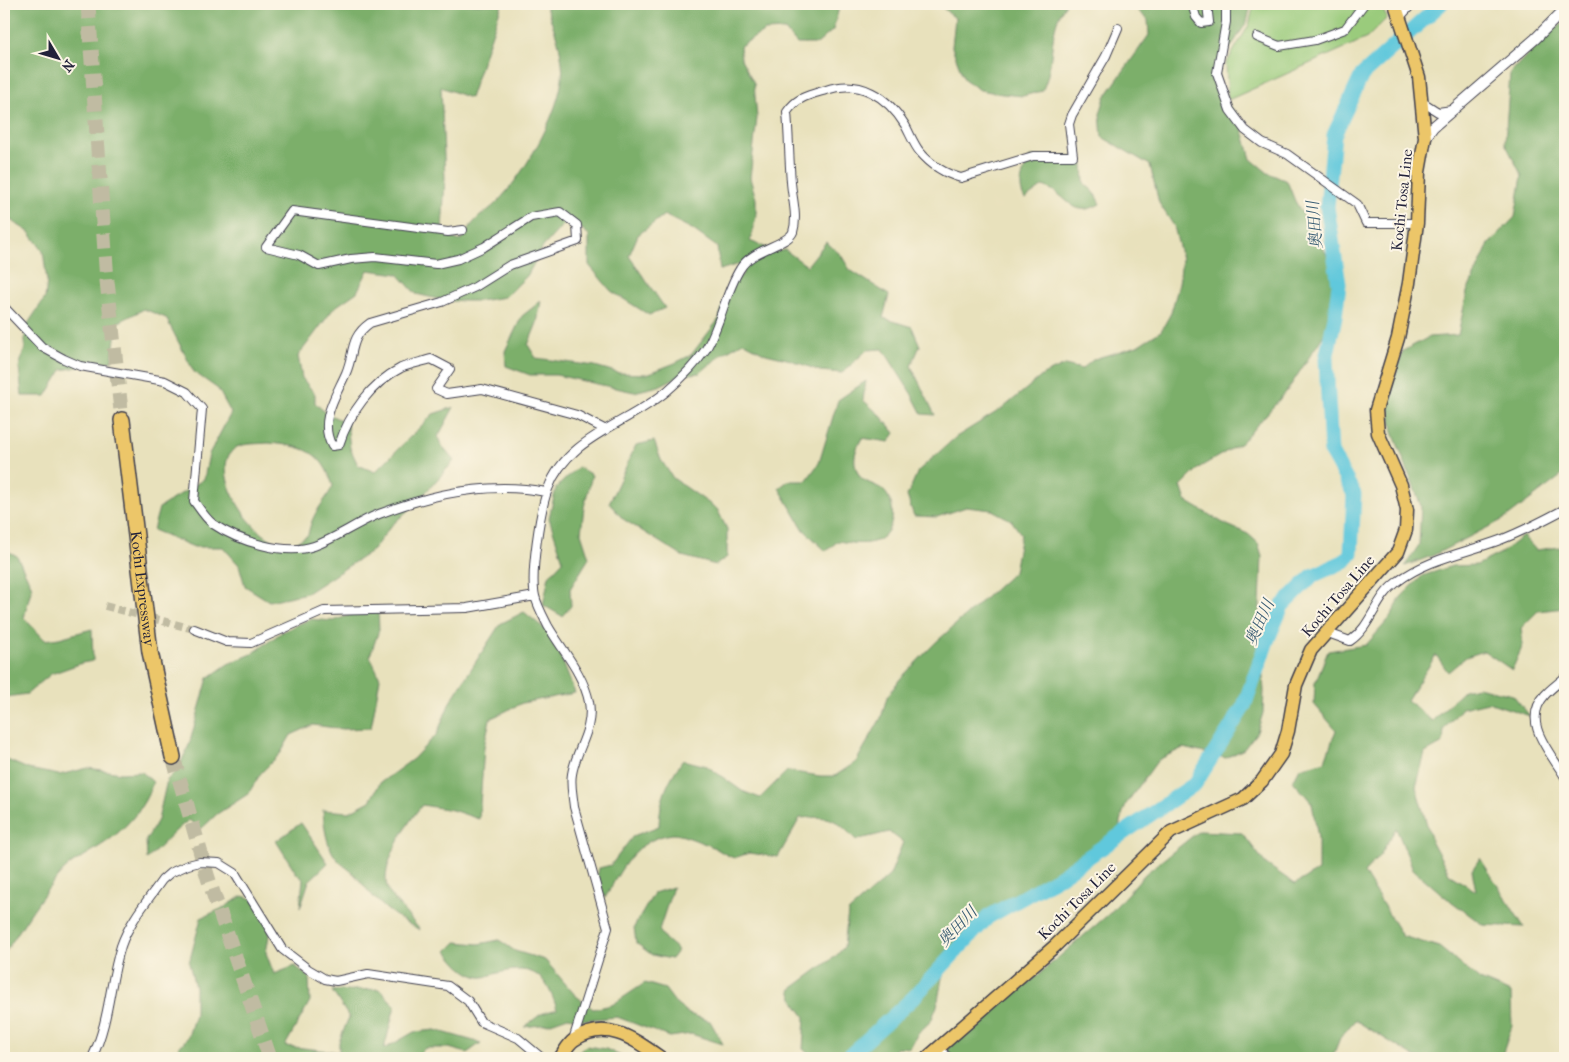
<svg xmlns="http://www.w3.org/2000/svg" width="1569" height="1062" viewBox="0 0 1569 1062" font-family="'IM FELL French Canon','Noto Serif JP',serif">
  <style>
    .green { fill: #9acb7b; stroke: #5e765b }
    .forest { fill: #7baf6b; stroke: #4e6853; fill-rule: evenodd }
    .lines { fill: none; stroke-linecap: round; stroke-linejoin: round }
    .river { stroke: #60c8dc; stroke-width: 15 }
    .minor-tunnel { stroke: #c0bba2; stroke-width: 8; stroke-dasharray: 8 4; stroke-linecap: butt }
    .motorway-tunnel { stroke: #c0bba2; stroke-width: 15; stroke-dasharray: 15 8; stroke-linecap: butt }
    .minor-casing { stroke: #403f4e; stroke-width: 10 }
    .tertiary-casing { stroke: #403f4e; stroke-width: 12 }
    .primary-casing { stroke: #403f4e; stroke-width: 15 }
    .motorway-casing { stroke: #403f4e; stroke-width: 18 }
    .minor { stroke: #fff; stroke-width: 8 }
    .tertiary { stroke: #fff; stroke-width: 10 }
    .primary { stroke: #ecc669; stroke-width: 12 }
    .motorway { stroke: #ecc669; stroke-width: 15 }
    .labels { text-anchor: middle; stroke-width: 4; stroke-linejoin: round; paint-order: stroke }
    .street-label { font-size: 15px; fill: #22223b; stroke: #fcf5e5 }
    .water-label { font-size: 16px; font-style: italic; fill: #385c73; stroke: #fcf5e5 }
  </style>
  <rect width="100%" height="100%" fill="#fcf5e5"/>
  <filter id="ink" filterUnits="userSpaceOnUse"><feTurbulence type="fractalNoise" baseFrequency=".02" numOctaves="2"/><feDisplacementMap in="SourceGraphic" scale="10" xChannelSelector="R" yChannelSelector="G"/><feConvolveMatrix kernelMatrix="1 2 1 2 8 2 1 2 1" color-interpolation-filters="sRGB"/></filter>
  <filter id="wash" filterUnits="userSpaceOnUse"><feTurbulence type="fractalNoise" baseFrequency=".0096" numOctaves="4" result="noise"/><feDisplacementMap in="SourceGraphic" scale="20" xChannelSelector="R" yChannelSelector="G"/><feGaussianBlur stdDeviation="1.12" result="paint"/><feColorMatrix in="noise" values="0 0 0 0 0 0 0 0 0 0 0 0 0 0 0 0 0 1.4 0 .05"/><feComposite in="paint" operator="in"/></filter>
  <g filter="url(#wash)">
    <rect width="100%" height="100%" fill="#e8e1bc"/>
    <!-- green -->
    <path class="green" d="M1254,4H1380L1387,18L1367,38L1228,100L1226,64L1249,25Z"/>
    <!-- forest -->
    <path class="forest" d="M4,4H502L470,98L441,87L445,178L442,234L460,241C466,233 472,223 479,217C485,212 492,208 497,202C524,176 568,101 562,63C560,42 552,23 545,4H840L833,30L817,44H797L785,30L765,31L740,46L741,59L754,83L757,118L750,178L756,199V216L750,241L776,252L785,250L807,266L826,242L841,255L850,270L889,295L883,318L912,327L920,346L911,366L935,415L922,414L911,393L883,349L867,350L842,373L820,371L791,360L766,354L743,342L722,354L700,373L681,375L659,386L634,392L556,375H530L506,366L505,351L522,316L541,301L537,323L528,345L536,358L595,366L619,373L647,374L675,363L691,355L719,319L727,288L743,274L739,264L720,270L717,247L692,229L664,215L638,235L629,256L665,308L649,315L611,291L589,265V235L569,218L543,247L527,276L505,297L479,301H447L416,294L398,274L368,270L357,292L334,308L298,356L302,378L315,394V403L326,413L347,423L350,448L358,465L375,472L433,414L454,407L438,437L441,445L454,461L417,502L390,527L373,550L307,593L269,601L245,586L239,565L223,547H194L153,530L159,508L204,479L209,454L231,413L218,389L194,372L166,318L144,309L117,323L112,361L62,370L46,396H22L19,367L25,348V328L45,298L47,281L43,251L29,232L4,216ZM268,443C303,446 322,450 333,486C322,507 313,510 308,535C303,538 296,543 291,544C256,550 203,466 237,447C245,443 259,444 268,443Z
      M938,4H1066C1047,28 1056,65 1042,91L1023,96L1002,94L980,90L964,79L952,47L955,18Z
      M1135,4H1251L1247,22L1224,58L1216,80L1223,100L1239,116L1251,159L1268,173L1287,181L1295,201L1336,270L1335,313L1325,333L1287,391L1241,443L1200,467L1181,486L1186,501L1225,524L1248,534L1258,543L1262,556L1259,627L1264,691L1263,713L1257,732L1244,749L1226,758L1183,748L1158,760L1126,804L1120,821L1119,842L1089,857L1049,883L1002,905L973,931L942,978L937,1006L931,1021L918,1033L910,1048L897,1047L891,1058H813L803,1049L805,1017L795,1003L790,990L836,956L844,947L848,912L890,875L903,842L889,832L856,840C834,817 831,816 800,818L778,857L749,853L734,858C723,854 714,846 703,843C695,840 681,834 673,834C636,838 621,869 605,898L597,878L599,868L611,865L633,836L659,826C660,798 667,782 683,760L707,766L742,791L760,798L787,771L820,776H835L856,762L881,718L887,697L900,679L935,643L1014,572L1021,534L1011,520L992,510L966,507L937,517L914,516L907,496L918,471L956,437L1003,408L1043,375L1065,365L1082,369L1094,359L1137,346L1161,331L1171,313L1179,284L1182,259L1174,226L1159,203L1150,165L1102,137L1100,114L1105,97L1149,35L1148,20L1136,9Z
      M1565,22V473L1506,518L1434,555L1405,566L1419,545L1421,506L1393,432L1388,398L1403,351L1429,337L1458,335L1467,292L1489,244L1515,217L1522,176L1505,143L1510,73L1547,34Z
      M1030,157H1071L1083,164L1084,183L1094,192L1100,204C1071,220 1070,195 1043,186L1025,199C1016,186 1024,170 1030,157Z
      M866,381L863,400L881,416L895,433L889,442L862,438C856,449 852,458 857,471C861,484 876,483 884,491C898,505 895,536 873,542C861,545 850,543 838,541L826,551L804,530L779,488L788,481H806L819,463L838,400Z
      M654,441L661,460L673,478L717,509L727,529V557L716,565L682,556L623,519L609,503L636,445Z
      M578,467L592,475L584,507L581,533L589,558L570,589L571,606L562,616L543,605L549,576L563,561L549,518L556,488Z
      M1523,536L1536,550L1560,547L1565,552V608L1538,611L1521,628L1523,645L1512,670L1484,651L1466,657L1448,672L1436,655L1407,700L1432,721L1464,690L1477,687L1513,695L1530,716L1488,702L1462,708L1444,729L1443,743L1425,753L1416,787L1432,842L1450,875L1476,891L1472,870L1480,858L1524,927L1483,925L1444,896L1413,869L1396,828L1380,855L1364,873L1402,936L1439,947L1480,980L1511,993L1512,1026L1501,1058H1416L1355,1020L1340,1038L1332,1058H941L967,1025L1031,981L1110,913L1145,874L1199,831L1242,833L1266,864L1295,884L1318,871V838L1312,803L1293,781L1300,768L1325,761L1336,730L1314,704L1315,683L1328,651L1366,645L1390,618L1401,597L1422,576L1452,566L1477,565L1501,553Z
      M4,549L17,556L32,587L24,618L45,640L59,638L92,629L93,661L82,663L51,674L27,694L6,697L4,693Z
      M378,608L379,630L370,656L380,678L371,728L343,729L313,725L291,735L280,754L261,773L248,794L217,814L201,829L189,820C172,832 163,845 147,859L146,840L158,820L167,780L178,769L189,745L208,678L228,664L252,654L282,632L310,619L333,621L355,613Z
      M524,612L545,629L560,655L575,693L522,703L490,719L484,747L479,819L452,810L422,805C408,822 378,867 388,890C390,896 414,922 420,930C388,913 378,904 356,876C350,869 341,865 336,858C326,845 324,826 323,810L349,812L370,801L380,783L413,759L437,734L450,702L500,624Z
      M4,755L5,759L28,769L59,775L88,768L121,773L142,772L153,782C144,810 122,833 97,848C87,855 74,861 65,869C41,894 23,926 4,954Z
      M301,823L328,863L309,881L300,908L303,879L297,874L276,841Z
      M673,887L659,930L665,939L678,950L671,959L652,955L636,943L634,927L654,893Z
      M242,896L258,900L271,924L266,953L274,974L295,966L309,977L310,1001L285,1046L339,1052V1042L349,1017L332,991L380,989L395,1006L384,1049L414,1032L435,1030L481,1043L467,1053L449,1048H425L416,1058H170L188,1037L195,1014V987L189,963L201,918L225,907Z
      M499,940L515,951L545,960L575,995L593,1009L612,1005L645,983L665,989L677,1005L689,1014L710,1021L723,1044L691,1034L670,1037L617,1017L582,1020L568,1017L548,1024L524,1027L541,1014L557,1009C546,975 534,964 498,973C493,974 485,978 479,977C464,973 456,963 447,951L456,942L479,944Z
      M586,1046L606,1049L625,1058H572Z"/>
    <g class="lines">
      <!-- river -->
      <path class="river" d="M847,1058L913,998L988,917L1059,877L1195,784L1244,706L1267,641L1282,606L1312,576L1345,561L1351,553L1354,494L1331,452L1326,359L1335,317L1339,284L1327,207L1334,135L1362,75L1441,4"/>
    </g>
  </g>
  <g filter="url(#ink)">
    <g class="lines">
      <!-- minor-tunnel -->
      <path class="minor-tunnel" d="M105,606L194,629"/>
      <!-- motorway-tunnel -->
      <path class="motorway-tunnel" d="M88,4L107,281L122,420
        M173,757L208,878L270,1058"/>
      <!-- minor casing -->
      <g class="minor-casing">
        <path id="minor" d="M1192,4L1196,17L1201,23L1209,22L1207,4
          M1226,4V22L1217,73L1230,110L1245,130L1262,143L1287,154L1357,204L1366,223H1417
          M1400,17L1412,4
          M1257,37L1279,46L1315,40L1345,29L1364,4
          M1421,101L1438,112L1452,110
          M463,230L448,232L292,211L266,247L299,255L319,266L351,259L375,257L436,264L458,259L484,247L531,217L560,212L577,225L578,241L510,265L475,287L442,302L370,323C349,338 355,352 346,373C336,396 318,421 332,446L339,445C349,414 371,383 401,368C410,364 422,362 431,359L450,369L436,389L447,394L482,389L577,415L606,430
          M4,307L42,347L64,359L80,366L165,381L187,392L202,409L194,501C199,508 206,519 213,524C238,541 285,556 314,546C337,538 356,523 379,514C431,494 491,481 546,492
          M194,629L227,642L251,643L324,611L467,608L535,596
          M1328,633L1350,641C1372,626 1375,598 1397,582C1427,559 1465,553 1500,540C1522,532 1544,520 1565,509
          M1565,677C1559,683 1551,688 1545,695C1520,722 1551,753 1565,777
          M573,1040L608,928L574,807C573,796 570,785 572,774C576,749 594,730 589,702C584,675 562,650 548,626C544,618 537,605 535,596C530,575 540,510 548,489C567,437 628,424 667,391C681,379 696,364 706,349C721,324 725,293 740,269C751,249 788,245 793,232C798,216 792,198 791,182C789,159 789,135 787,112C797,97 809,95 826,90C860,79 887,96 905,125C910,134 914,145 920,152C931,165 946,174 961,178L1033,156H1073L1069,124L1072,115L1106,56L1118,28
          M938,1048L949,1058
          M92,1058C110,1020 109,984 121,946C129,922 148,900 162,880L170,873L188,865L200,862L219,863L235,873L282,949L308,969L325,979L336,981L368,974L448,986L468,1001L481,1022L518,1038L542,1058"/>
      </g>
      <!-- tertiary casing -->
      <g class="tertiary-casing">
        <path id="tertiary" d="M1425,138L1433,127L1535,39L1565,9"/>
      </g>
      <!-- primary casing -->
      <g class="primary-casing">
        <path id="primary" d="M560,1058C564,1053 568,1044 574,1040C606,1018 634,1039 661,1058
          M927,1058L1055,946L1171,832L1243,799L1262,781L1281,754L1288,731L1296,685L1311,650L1398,552L1406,530L1407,510L1401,485L1378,433L1376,410L1398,338L1409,283L1417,223L1419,172L1425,138L1419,77L1395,4"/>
      </g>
      <!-- motorway casing -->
      <g class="motorway-casing">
        <g id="motorway">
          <path id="s1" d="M122,420L150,652L173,757"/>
        </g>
      </g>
      <!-- minor -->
      <use href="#minor" class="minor"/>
      <!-- tertiary -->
      <use href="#tertiary" class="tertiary"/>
      <!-- primary -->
      <use href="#primary" class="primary"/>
      <!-- motorway -->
      <use href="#motorway" class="motorway"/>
    </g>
  </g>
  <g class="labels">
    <!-- street labels -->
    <g class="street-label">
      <text transform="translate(1402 200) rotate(-84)" y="5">Kochi Tosa Line</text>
      <text dy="5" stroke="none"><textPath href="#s1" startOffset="170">Kochi Expressway</textPath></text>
      <text transform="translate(1338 596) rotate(-49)" y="5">Kochi Tosa Line</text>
      <text transform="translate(1077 901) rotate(-45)" y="5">Kochi Tosa Line</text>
    </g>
    <!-- water labels -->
    <g class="water-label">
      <text transform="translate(1314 225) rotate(-95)" y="6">奥田川</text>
      <text transform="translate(1259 622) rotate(-66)" y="6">奥田川</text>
      <text transform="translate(957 926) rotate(-46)" y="6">奥田川</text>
    </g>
  </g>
  <!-- margin -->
  <rect width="1569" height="1062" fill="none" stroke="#fcf5e5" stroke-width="20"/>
  <!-- north arrow -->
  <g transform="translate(58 58) rotate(128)" stroke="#fcf5e5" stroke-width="4" paint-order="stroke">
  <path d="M0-4L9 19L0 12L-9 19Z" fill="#22223b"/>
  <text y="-8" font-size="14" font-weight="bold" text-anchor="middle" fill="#22223b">N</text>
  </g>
</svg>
